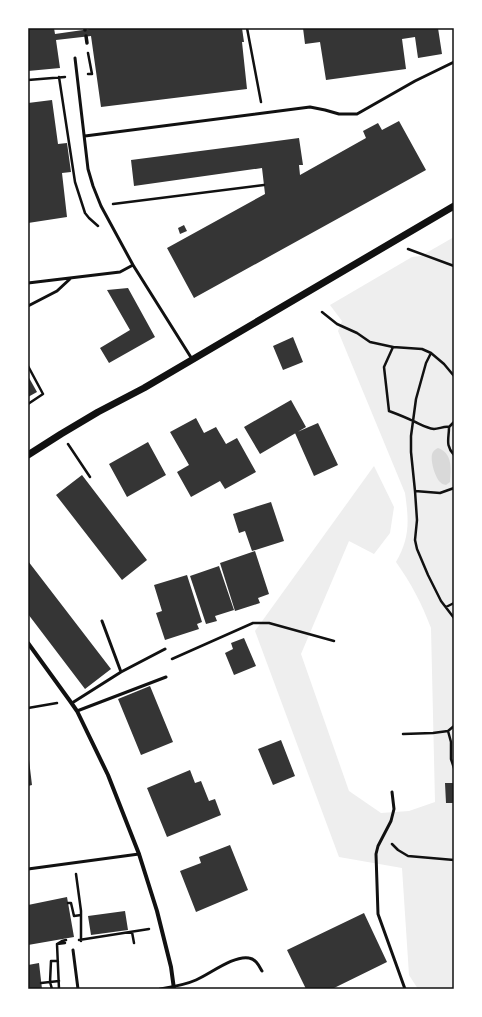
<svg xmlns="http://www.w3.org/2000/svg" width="482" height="1017" viewBox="0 0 482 1017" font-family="'IBM Plex Sans',sans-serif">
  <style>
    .green { fill: #eee }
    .water { fill: #d9d9d9 }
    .building { fill: #353535 }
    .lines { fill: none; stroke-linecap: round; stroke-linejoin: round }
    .path { stroke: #111; stroke-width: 2.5 }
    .service { stroke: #111; stroke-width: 3 }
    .pedestrian { stroke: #111; stroke-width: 3.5 }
    .minor { stroke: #111; stroke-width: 4 }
    .tertiary { stroke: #111; stroke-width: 7 }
    .neatline { fill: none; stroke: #111; stroke-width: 1.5 }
  </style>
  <rect width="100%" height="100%" fill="#fff"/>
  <!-- green -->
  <path class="green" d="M454,237V989H418L409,975L402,868L339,857L255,631L374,466L394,507L390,533L374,554L349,541L301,654L349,791L381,813L409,811L435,802L431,628C422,604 411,583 396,562C410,538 409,521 405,493L338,331L342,321L330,305L412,257L421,256Z"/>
  <!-- water -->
  <path class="water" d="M438,448C453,453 451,470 450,482L446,485C443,484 442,484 440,482C435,477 429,458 433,452C434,450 436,449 438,448Z"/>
  <!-- building -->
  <path class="building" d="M28,28H54L55,34L90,29V28H242L244,42H242L247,89L101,107L91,36L56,40L60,68L28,71Z
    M303,28H438L442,54L418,58L415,37L402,39L406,69L326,80L320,42L305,44Z
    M52,100L58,144L67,143L71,172L62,173L67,217L28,223V103Z
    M399,121L426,170L194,298L167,248L265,194L262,168L134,186L131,160L299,138L303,165H299L300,175L366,138L363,131L378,123L382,130Z
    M184,225L187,231L180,234L178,228Z
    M128,288L155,337L109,363L100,348L130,330L107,290Z
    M293,337L303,362L283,370L273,346Z
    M28,376L37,392L28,397Z
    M291,400L306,427L260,454L244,427Z
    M196,418L204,433L216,427L226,444L237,438L256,472L225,489L220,481L191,497L177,472L189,465L170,432Z
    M318,423L338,465L314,476L295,433Z
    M148,442L166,475L127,497L109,464Z
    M82,475L147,560L122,580L56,495Z
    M271,502L284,541L252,551L245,531L239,533L233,514Z
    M255,551L269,594L258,598L260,603L235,611L220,563Z
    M28,561L111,669L85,689L28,614Z
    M219,566L234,610L215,616L217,621L206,624L190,576Z
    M187,575L202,622L197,624L199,629L165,640L156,613L162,611L154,585Z
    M244,638L256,666L234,675L225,653L233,649L231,643Z
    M150,686L173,742L141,755L118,699Z
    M281,740L295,776L273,785L258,749Z
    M28,760H29L32,785L28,786Z
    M190,770L195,783L201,781L209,801L215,799L221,815L167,837L147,788Z
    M445,783H454V803H446Z
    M230,845L248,890L196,912L180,871L201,863L199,857Z
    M67,897L74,937L28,945V905Z
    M125,911L128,930L91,935L88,916Z
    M364,913L387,962L332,989H306L287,950Z
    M39,963L42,989H28V965Z"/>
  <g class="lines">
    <!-- path -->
    <path class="path" d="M247,28L261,102
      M88,74H92L88,53
      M59,77L75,182L85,213L89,218L98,226
      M28,80L65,77
      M113,204L264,185
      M408,249L454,266
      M322,312L337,324L357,333L370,342L393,347L422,349L431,353L426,363L416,399L411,436V452L415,491L417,520L415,540L417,549L428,575L441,601L454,618
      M393,347L384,367L389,411C397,414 405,417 413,421C420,424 426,428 434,429C439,429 444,426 449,427L454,422
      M431,353L444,364L454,376
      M28,366L43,394L28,404
      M449,427C449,439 445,445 454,455
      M68,444L90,477
      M415,491L440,493L454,488
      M446,607L454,603
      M172,659L253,623H269L334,641
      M28,708L57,703
      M448,731L451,742V759L454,768
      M403,734L433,733L448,731L454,726
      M392,844L398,850L408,856L454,860
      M76,874L81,911V941
      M68,903H71L74,916L81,915
      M132,932L134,943
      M79,940L149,929
      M57,944L65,943
      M41,983L59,981
      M52,989L50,982L51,961H58
      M59,989L57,944L62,941L66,940"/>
    <!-- service -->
    <path class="service" d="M75,58L88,169L93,186L101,206L133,265L192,359
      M85,136L310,107L325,110L339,114H357L415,81L454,62
      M28,283L120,272L133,265
      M28,306L57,291L71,278
      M121,672L165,649
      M72,703L121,672L102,621
      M77,711L166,677
      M392,792L394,809L391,821L378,846L376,854L378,914L405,989
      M28,869L139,854
      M73,950L78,989
      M160,989C172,987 185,985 196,980C210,974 234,955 249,958C256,959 259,966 262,971"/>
    <!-- pedestrian -->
    <path class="pedestrian" d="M85,28V30
      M86,36L87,43"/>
    <!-- minor -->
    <path class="minor" d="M28,643L70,701L77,711L108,775L139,854L157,911L171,967L174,989"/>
    <!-- tertiary -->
    <path class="tertiary" d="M28,455L61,434L98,412L144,388L454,206"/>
  </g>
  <!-- border -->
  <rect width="482" height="1017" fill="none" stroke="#ffffff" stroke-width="58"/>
  <rect x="29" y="29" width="424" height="959" class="neatline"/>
</svg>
